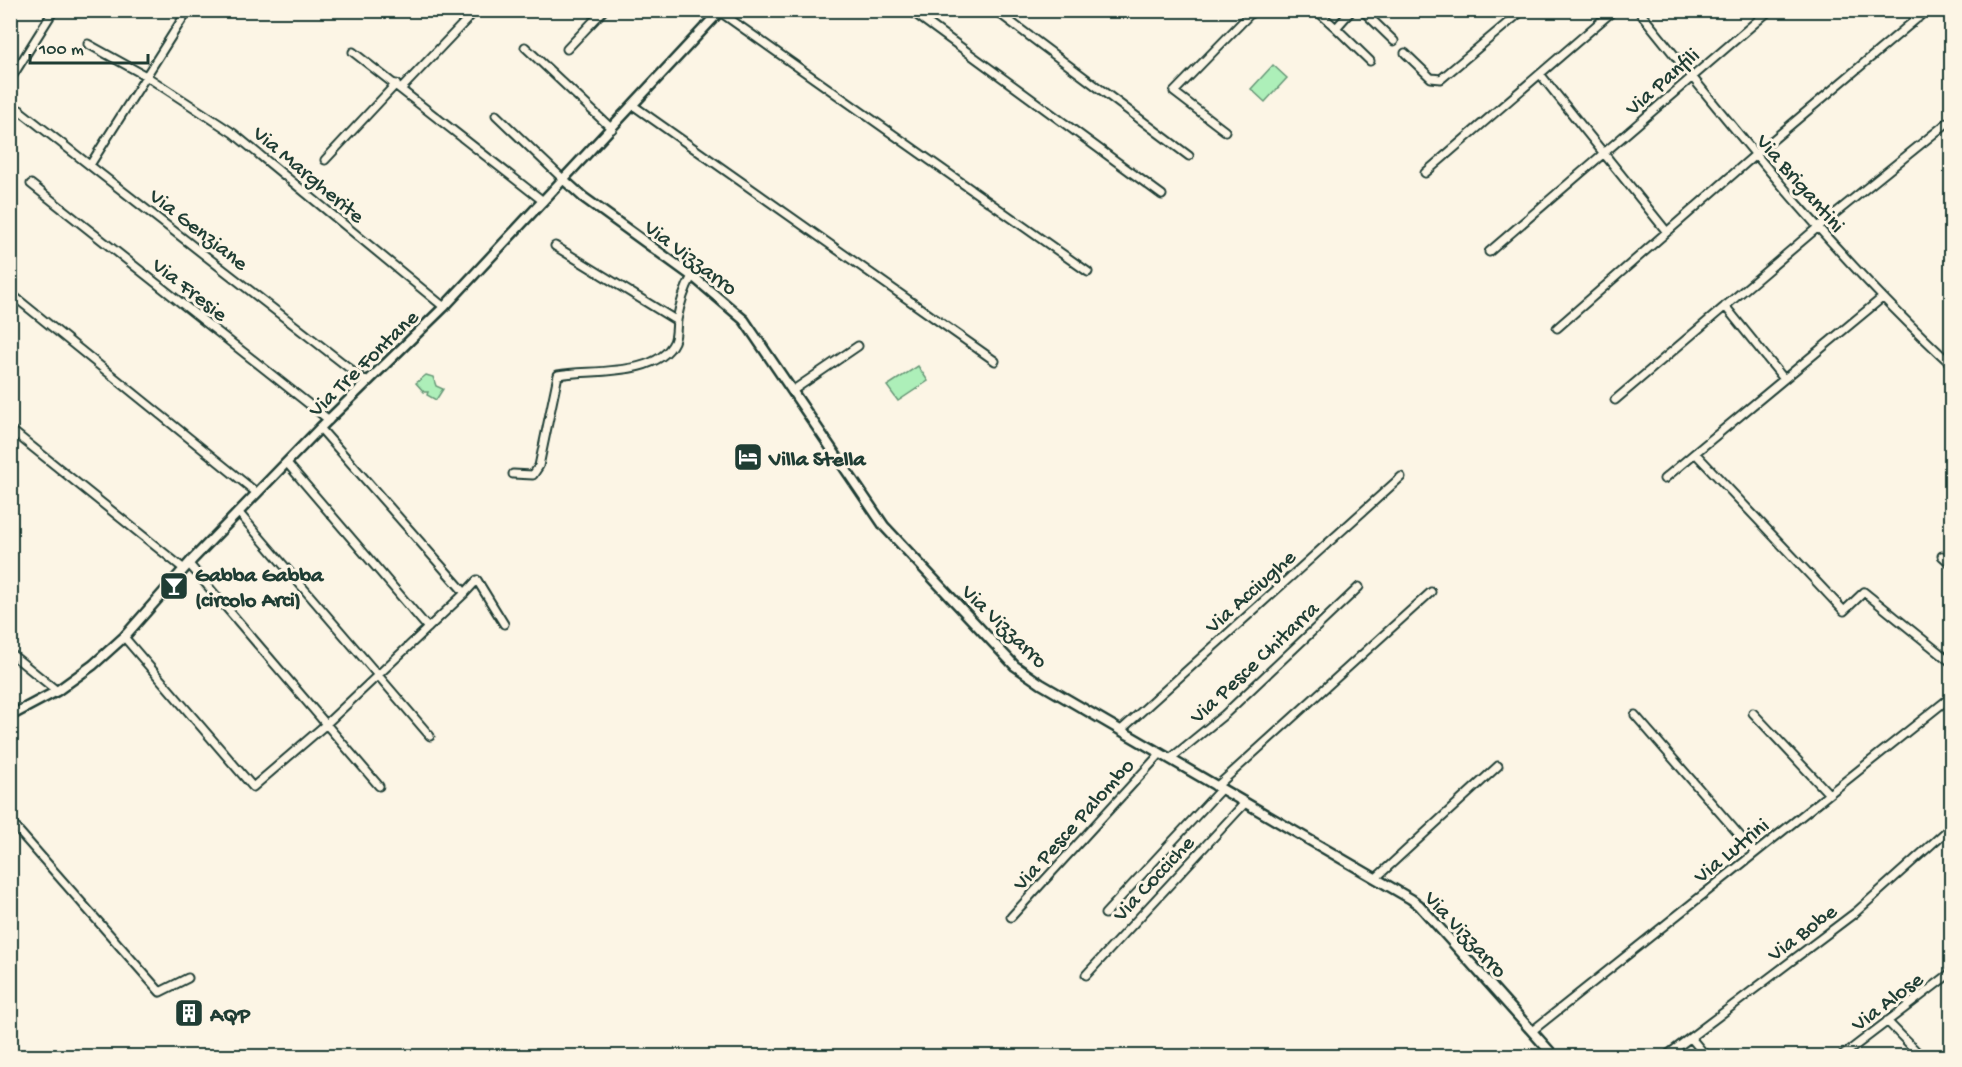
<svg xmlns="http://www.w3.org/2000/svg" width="1962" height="1067" viewBox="0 0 1962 1067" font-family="'Gochi Hand',sans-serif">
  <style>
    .green { fill: #adefb9; stroke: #669676; stroke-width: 1.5 }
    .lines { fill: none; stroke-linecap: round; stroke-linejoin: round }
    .minor-casing { stroke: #1f3d34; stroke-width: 11 }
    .tertiary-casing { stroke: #1f3d34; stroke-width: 13 }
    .minor { stroke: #fcf5e5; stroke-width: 7 }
    .tertiary { stroke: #fcf5e5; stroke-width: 8 }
    .labels { text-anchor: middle; stroke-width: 6; stroke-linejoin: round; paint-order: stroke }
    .street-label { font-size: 22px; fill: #1f3d34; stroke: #fcf5e5 }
    .poi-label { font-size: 22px; font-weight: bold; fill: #1f3d34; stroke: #fcf5e5; text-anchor: start }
  </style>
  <rect width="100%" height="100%" fill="#fcf5e5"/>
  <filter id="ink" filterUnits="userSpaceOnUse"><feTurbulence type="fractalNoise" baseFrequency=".0167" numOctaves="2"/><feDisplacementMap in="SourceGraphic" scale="12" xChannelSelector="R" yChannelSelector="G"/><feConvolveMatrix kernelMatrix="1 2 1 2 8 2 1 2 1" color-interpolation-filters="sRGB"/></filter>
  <g filter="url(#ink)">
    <!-- green -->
    <path class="green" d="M1273,65L1287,78L1265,102L1251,89Z
      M918,366L928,381L898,401L887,386Z
      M426,375L433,377L436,386L443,389L436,400L427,395L428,392H424L416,383Z"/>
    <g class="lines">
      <!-- minor casing -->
      <g class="minor-casing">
        <path id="minor" d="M910,10L1162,195
          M995,10L1189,156
          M1316,10L1336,28L1352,10
          M1362,10L1394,41
          M1638,10C1738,134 1835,257 1952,365
          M1910,10L1918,18
          M720,12L1088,272
          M1336,28L1370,61
          M88,44L146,76L233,133L444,307
          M525,47L612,129
          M567,49L604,10
          M353,52L543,201
          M1405,53L1431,78L1441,79L1523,10
          M1540,74L1667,232
          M10,80L54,10
          M402,88L476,10
          M10,103L367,382
          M634,106L995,361
          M496,115L563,179
          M10,120L20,110
          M1225,131L1174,92L1254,10
          M325,160L396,84
          M90,165L188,10
          M1425,173L1614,10
          M31,184L329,420
          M555,246L677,321
          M1489,252L1770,10
          M10,293L257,493
          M1882,298L1695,453L1844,611L1864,592L1952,663
          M1725,306L1784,379
          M1557,328L1755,155L1927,10
          M792,391L858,346
          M1615,400L1817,228L1952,119
          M320,428L465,593L477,580L504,624
          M10,429L184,569
          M287,463L428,628
          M513,474L533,475L539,466L558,375C588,369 657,378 674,342C677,335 676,327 677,320C680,304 684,290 692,276
          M1664,479L1695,453
          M239,513L430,736
          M1942,556L1952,565
          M189,564L379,786
          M124,637L253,787L324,726L465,593
          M10,653L57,691
          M1753,713L1829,794
          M1635,715L1755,853
          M1121,730L1401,477
          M1170,759L1224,715L1359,587
          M1216,787L1431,592
          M10,821L160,992L188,978
          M1377,877L1498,766
          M1105,914L1221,789
          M1011,917L1160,754
          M1086,975L1245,803
          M1887,1021L1921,1056
          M1532,1031L1952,696
          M1691,1038L1706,1056
          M1666,1056L1856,912L1952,826
          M1842,1056L1952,972"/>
      </g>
      <!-- tertiary casing -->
      <g class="tertiary-casing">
        <path id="tertiary" d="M563,179L583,197L696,279L744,320L884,526L1015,666L1041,684L1411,899L1419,905L1554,1056
          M10,716L57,691L93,665L124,637L192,560L320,428L444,307L721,10"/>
      </g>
      <!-- minor -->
      <use href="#minor" class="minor"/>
      <!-- tertiary -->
      <use href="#tertiary" class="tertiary"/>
    </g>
  </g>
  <!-- icons -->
  <defs>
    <g id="hotel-square" transform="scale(1.5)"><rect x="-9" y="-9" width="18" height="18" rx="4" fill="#1f3d34" stroke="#fcf5e5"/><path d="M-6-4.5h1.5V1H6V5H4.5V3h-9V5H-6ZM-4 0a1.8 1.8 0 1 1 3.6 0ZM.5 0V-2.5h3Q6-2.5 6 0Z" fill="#fff"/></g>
    <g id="bar-square" transform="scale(1.5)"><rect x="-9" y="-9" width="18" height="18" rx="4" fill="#1f3d34" stroke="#fcf5e5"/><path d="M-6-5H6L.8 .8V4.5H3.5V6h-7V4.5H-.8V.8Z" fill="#fff"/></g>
    <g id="building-square" transform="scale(1.5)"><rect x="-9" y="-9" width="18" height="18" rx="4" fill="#1f3d34" stroke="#fcf5e5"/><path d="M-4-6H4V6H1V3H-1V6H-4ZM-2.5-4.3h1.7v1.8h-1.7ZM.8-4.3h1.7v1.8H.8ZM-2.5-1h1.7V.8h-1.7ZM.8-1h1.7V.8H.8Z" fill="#fff"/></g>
  </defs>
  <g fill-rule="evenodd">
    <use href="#hotel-square" x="748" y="457"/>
    <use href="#bar-square" x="174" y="586"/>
    <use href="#building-square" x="189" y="1013"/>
  </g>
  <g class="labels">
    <!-- street labels -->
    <g class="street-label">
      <text transform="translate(1661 80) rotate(-41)" y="8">Via Panfili</text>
      <text transform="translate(310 173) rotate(40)" y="8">Via Margherite</text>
      <text transform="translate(1802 182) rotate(49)" y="8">Via Brigantini</text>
      <text transform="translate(200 228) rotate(38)" y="8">Via Genziane</text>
      <text transform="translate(692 256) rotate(37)" y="8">Via Vizzarro</text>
      <text transform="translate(191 288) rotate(38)" y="8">Via Fresie</text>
      <text transform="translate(362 362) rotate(-44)" y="8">Via Tre Fontane</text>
      <text transform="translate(1249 590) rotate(-42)" y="8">Via Acciughe</text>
      <text transform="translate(1006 625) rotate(44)" y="8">Via Vizzarro</text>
      <text transform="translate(1253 661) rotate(-43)" y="8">Via Pesce Chitarra</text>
      <text transform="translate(1072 823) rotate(-48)" y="8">Via Pesce Palombo</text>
      <text transform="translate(1730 849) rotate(-39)" y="8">Via Lutrini</text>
      <text transform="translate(1152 877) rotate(-47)" y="8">Via Cocciche</text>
      <text transform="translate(1801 931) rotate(-37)" y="8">Via Bobe</text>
      <text transform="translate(1467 933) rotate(47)" y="8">Via Vizzarro</text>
      <text transform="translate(1886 1000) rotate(-37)" y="8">Via Alose</text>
    </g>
    <!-- poi labels -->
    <g class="poi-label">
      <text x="769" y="465">Villa Stella</text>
      <text x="195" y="581">Gabba Gabba<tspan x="195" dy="25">(circolo Arci)</tspan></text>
      <text x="210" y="1021">AQP</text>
    </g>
  </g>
  <!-- margin -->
  <rect width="1962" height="1067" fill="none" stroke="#fcf5e5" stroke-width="36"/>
  <rect x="18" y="18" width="1926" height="1031" fill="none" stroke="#1f3d34" stroke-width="2" filter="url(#ink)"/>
  <!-- scale -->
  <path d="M30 54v9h118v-9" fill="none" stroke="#1f3d34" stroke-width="3"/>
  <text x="39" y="54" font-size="18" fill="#1f3d34" stroke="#fcf5e5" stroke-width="4.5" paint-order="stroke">100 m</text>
</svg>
